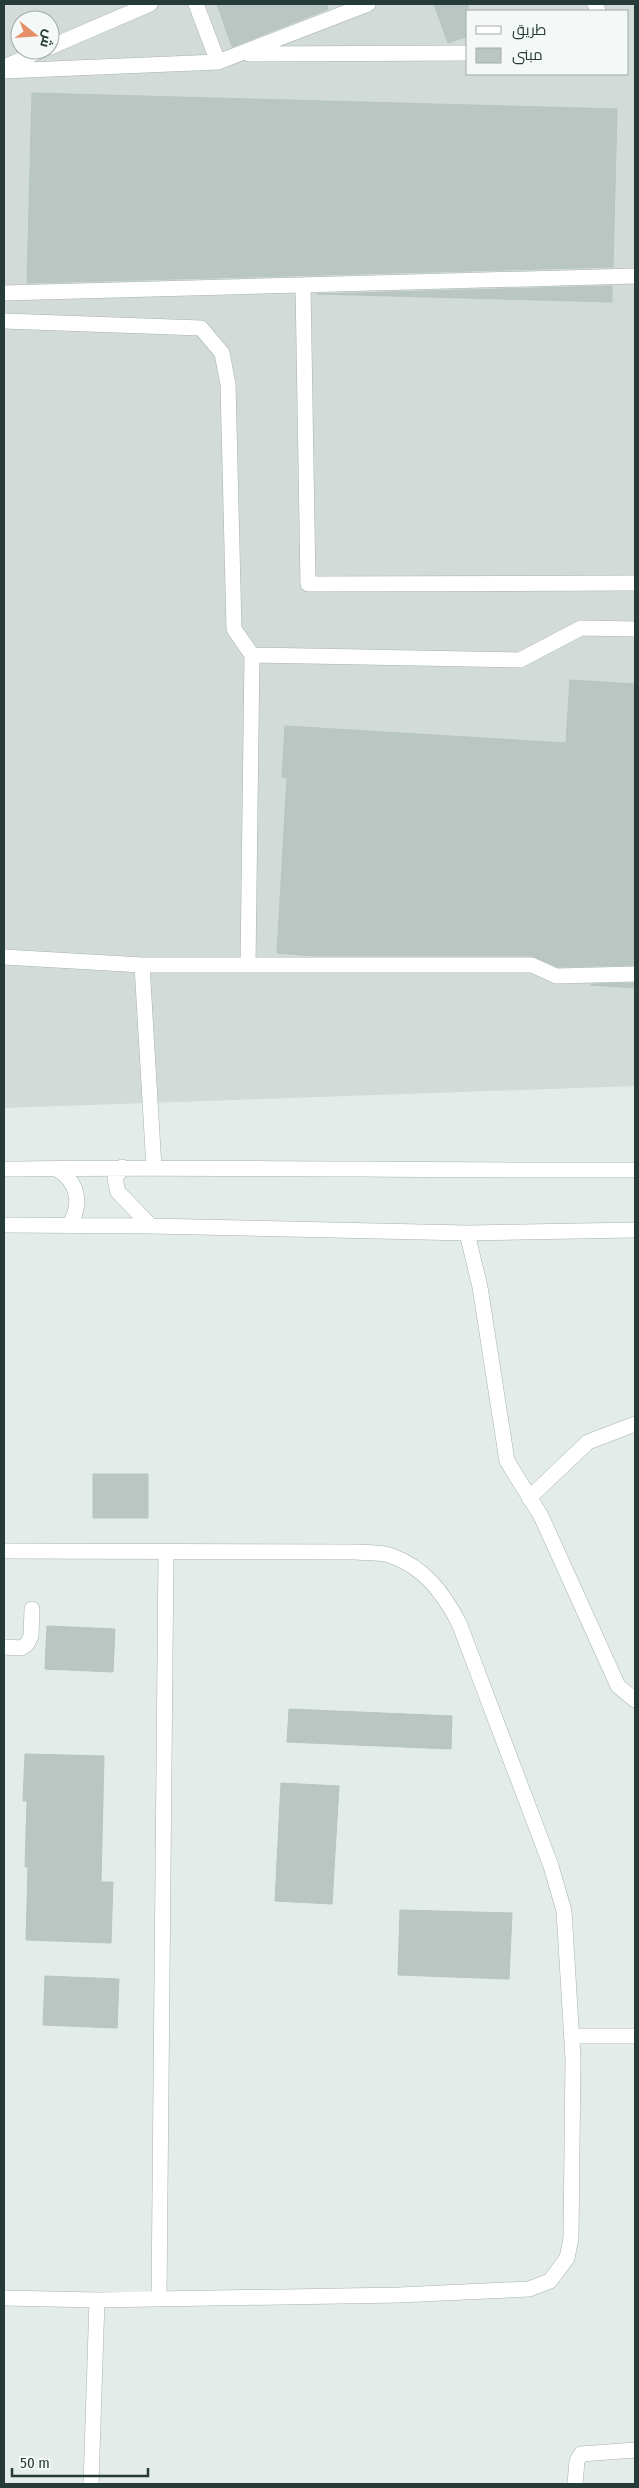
<svg xmlns="http://www.w3.org/2000/svg" width="639" height="2488" viewBox="0 0 639 2488" font-family="'Fira Sans Condensed',Cairo,sans-serif">
  <style>
    .built { fill: #d2dbd7; fill-rule: evenodd }
    .building { fill: #b9c6c2; stroke: #b6c5c0 }
    .lines { fill: none; stroke-linecap: round; stroke-linejoin: round }
    .minor-casing { stroke: #a6b3af; stroke-width: 16 }
    .minor { stroke: #fff; stroke-width: 15 }
  </style>
  <rect width="100%" height="100%" fill="#e3ece8"/>
  <!-- built -->
  <path class="built" d="M4,4H635V1086L4,1108ZM468,11H628V74H468ZM20,20H50V50H20Z"/>
  <!-- building -->
  <path class="building" d="M217,4H326L328,9L232,47Z
    M434,4H468V36L448,43Z
    M32,93L617,109L613,267L27,283Z
    M612,286V302L317,294Z
    M570,680L635,684V965L558,967L532,956H315L277,953L287,778L282,777L285,726L566,743Z
    M635,983V988L591,985V984Z
    M93,1474H148V1518H93Z
    M47,1626L115,1629L113,1672L45,1669Z
    M289,1709L452,1716L451,1749L287,1742Z
    M25,1754L104,1756L101,1882H113L111,1943L26,1940L28,1867H25L27,1801H23Z
    M281,1783L339,1786L332,1904L275,1901Z
    M400,1910L512,1913L509,1979L398,1975Z
    M45,1976L119,1979L117,2028L43,2025Z"/>
  <g class="lines">
    <!-- minor casing -->
    <g class="minor-casing">
      <path id="minor" d="M196,4L218,62
        M595,4L598,11
        M50,47L150,4
        M249,54L468,53
        M4,67L42,50
        M4,71L218,62L368,4
        M303,285L308,584L635,583
        M4,293L635,276
        M4,321L201,328L222,353L228,384L234,629L252,655L248,965
        M252,655L520,660L581,628L635,629
        M4,957L142,965H532L556,976L635,974
        M142,965L154,1168
        M122,1167L115,1179L118,1192L151,1226
        M55,1168C78,1181 83,1203 69,1226
        M4,1169C214,1166 425,1171 635,1170
        M4,1225L151,1226L467,1233L635,1230
        M467,1233L480,1287L507,1461L541,1516L618,1686L635,1700
        M529,1498L588,1442L635,1424
        M4,1551L357,1552C368,1553 382,1552 392,1556C425,1568 443,1593 459,1623L551,1866L564,1911L573,2058L571,2238L567,2258L550,2281L529,2289L399,2295L97,2300L4,2298
        M4,1647L21,1648L27,1644L31,1636L32,1609
        M572,2036H635
        M159,2299L166,1552
        M91,2484L97,2300
        M575,2484L577,2461L581,2454L635,2450"/>
    </g>
    <!-- minor -->
    <use href="#minor" class="minor"/>
  </g>
  <!-- border -->
  <rect width="639" height="2488" fill="none" stroke="#243b37" stroke-width="10"/>
  <!-- legend -->
  <rect x="466" y="10" width="162" height="65" fill="#f4f8f6" stroke="#a1acaa"/>
  <rect x="476" y="26" width="25" height="8" fill="#ffffff" stroke="#a1acaa"/>
  <text x="512" y="35" font-size="15" fill="#243b37">طريق</text>
  <rect x="476" y="48" width="25" height="15" fill="#b9c6c2" stroke="#a1acaa"/>
  <text x="512" y="60" font-size="15" fill="#243b37">مبنى</text>
  <!-- north arrow -->
  <g transform="translate(35 35) rotate(107)"><circle r="24" fill="#f4f8f6" stroke="#a1acaa"/>
  <path d="M0-4L9 19L0 12L-9 19Z" fill="#e58e68"/>
  <text y="-8" font-size="14" font-weight="bold" text-anchor="middle" fill="#243b37">ش</text>
  </g>
  <!-- scale -->
  <path d="M12 2468v8h136v-8" fill="none" stroke="#243b37" stroke-width="2.5"/>
  <text x="20" y="2468" font-size="15" fill="#243b37" stroke="#f4f8f6" stroke-width="4" paint-order="stroke">50 m</text>
</svg>
